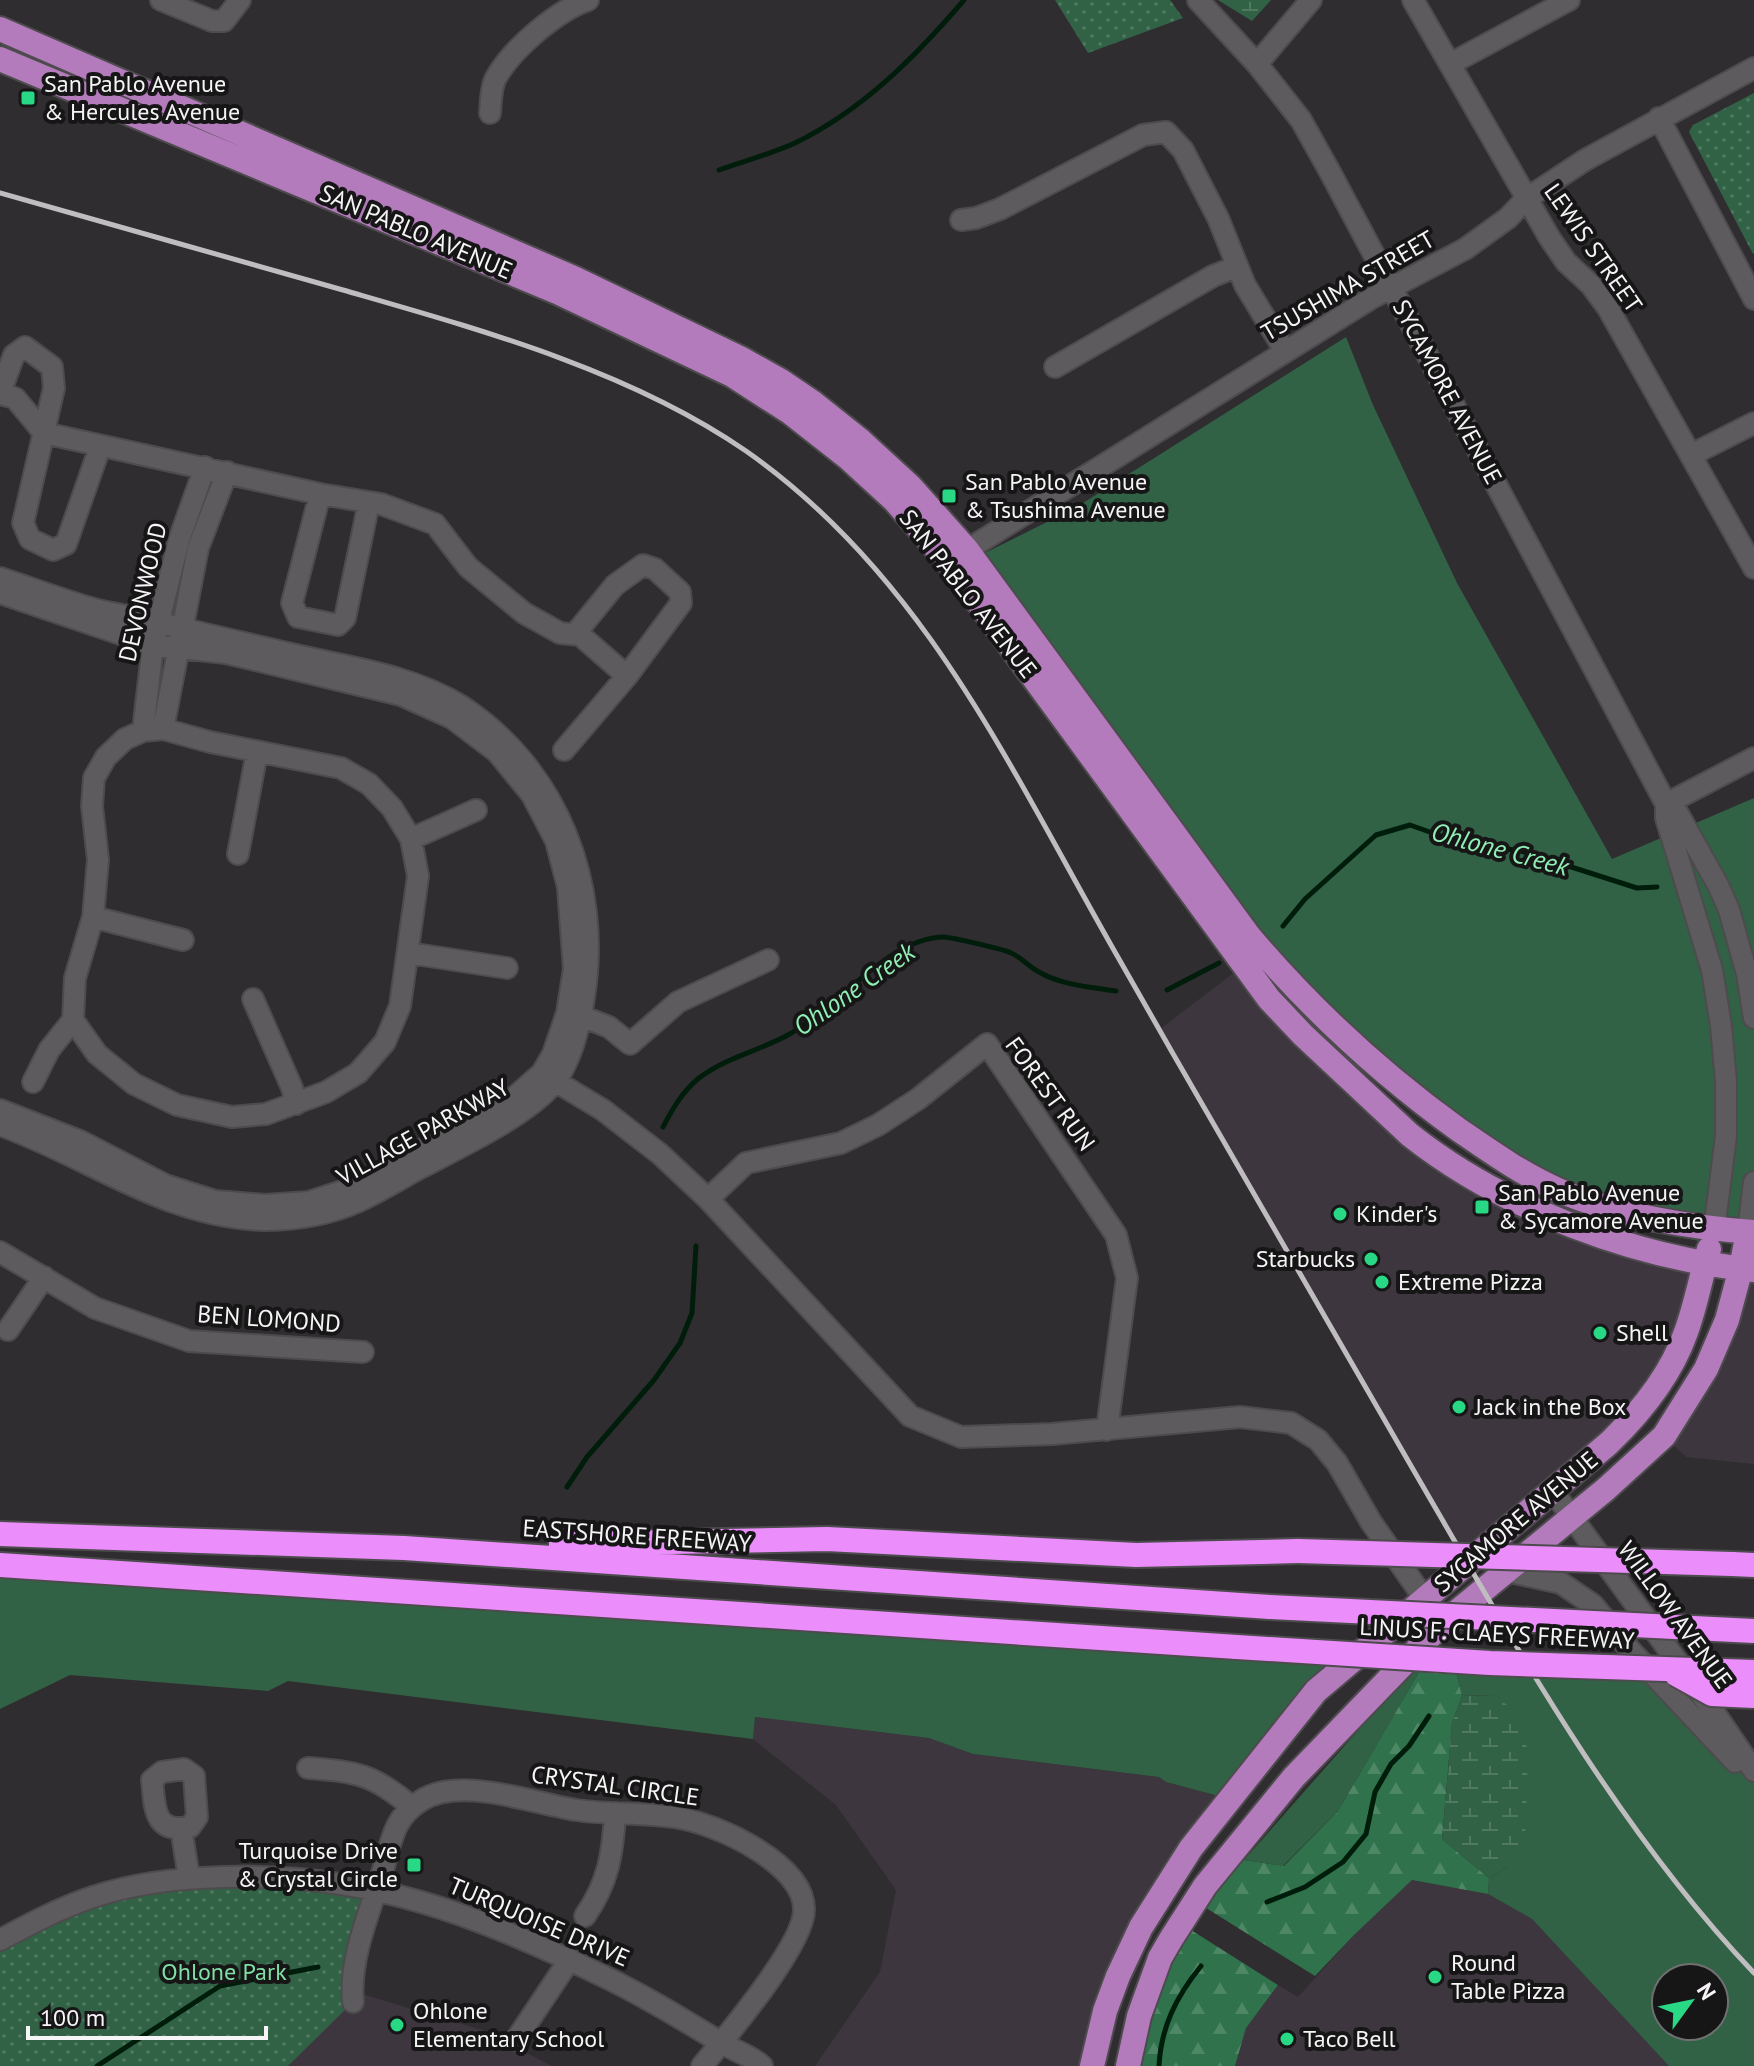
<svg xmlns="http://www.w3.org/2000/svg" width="1754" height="2066" viewBox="0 0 1754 2066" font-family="'PT Sans',sans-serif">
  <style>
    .built { fill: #3d363e }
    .green { fill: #316245; fill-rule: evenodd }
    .forest { fill: url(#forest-firs) }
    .wetland { fill: url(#wetland-marsh) }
    .park { fill: url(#park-dots) }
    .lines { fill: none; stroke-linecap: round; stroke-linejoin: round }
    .stream { stroke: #001d0b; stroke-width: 5 }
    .minor-casing { stroke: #4d4b4d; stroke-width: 24 }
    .major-casing { stroke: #4d4b4d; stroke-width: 28 }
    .highway-casing { stroke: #4d4b4d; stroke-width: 28 }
    .minor { stroke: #5e5b5e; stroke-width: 20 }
    .major { stroke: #b37abc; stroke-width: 24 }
    .highway { stroke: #eb8efb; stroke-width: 24 }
    .rail { stroke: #c0bdc0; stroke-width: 5 }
    .highway-bridge-casing { stroke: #4d4b4d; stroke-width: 28; stroke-linecap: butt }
    .highway-bridge { stroke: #eb8efb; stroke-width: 24 }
    .poi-dot { fill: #29d885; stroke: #171617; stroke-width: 3 }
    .labels { text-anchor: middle; stroke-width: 8; stroke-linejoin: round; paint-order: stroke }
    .poi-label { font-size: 24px; fill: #f6f4f6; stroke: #171617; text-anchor: start }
    .street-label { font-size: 24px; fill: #f6f4f6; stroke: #171617 }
    .park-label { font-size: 24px; fill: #80dfa6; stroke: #171617 }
    .water-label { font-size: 26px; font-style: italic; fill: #90efb5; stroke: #171617 }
  </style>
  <defs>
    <pattern id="forest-firs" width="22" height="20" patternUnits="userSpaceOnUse" patternTransform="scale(2)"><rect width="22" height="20" fill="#2f724c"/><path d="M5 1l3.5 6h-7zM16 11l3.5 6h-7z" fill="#4e8766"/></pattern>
    <pattern id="wetland-marsh" width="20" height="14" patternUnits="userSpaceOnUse" patternTransform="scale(2)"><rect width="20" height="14" fill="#316245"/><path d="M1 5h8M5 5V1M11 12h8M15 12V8" fill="none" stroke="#4f7960"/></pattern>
    <pattern id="park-dots" width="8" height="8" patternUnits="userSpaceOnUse" patternTransform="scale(2)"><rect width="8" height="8" fill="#316245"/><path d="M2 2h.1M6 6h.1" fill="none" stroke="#4f7960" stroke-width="1.8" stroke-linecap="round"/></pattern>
  </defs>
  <rect width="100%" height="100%" fill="#302d30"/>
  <!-- built -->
  <path class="built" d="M1244,965L1410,1135L1509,1197L1705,1263L1653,1394L1463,1555L1159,1030Z
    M1754,1270V1464L1686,1457L1664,1436Z
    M755,1717L929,1738L973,1754L1159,1777L1166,1782L1230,1799L1164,1890L1092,2066H815L880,1972L896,1890L836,1805L753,1739Z
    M1412,1880L1488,1894L1532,1919L1669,2066H1235L1246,2028L1278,1985L1298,1997L1354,1935Z
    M352,1991L482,2030L552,2066H288L352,2002Z"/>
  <!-- green -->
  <path class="green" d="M1346,337L1373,405L1457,583L1612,859L1754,798V1234L1715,1231L1700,1241L1605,1224L1407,1108L1261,970L975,558L1075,508Z
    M0,1565L1353,1654L1230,1799L1166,1782L1159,1777L973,1754L929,1738L755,1717L753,1739L288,1681L268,1691L70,1675L0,1709Z
    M1415,1666L1422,1667L1338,1811L1283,1866L1244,1860Z
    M1670,1671L1754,1774V2066H1669L1532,1919L1488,1894L1489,1878L1507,1867L1494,1695L1462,1696L1456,1672ZM1666,1978H1714V2026H1666Z"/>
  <!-- forest -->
  <path class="forest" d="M1422,1667L1456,1672L1462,1696L1452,1723L1442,1839L1489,1878L1488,1894L1412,1880L1354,1935L1315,1976L1195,1901L1205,1886L1244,1860L1284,1866L1338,1811Z
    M1180,1923L1278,1985L1246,2028L1235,2066H1128Z"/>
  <!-- wetland -->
  <path class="wetland" d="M1218,0H1271L1252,21Z
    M1494,1695L1516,1712L1528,1751L1525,1843L1507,1867L1489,1878L1442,1839L1452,1723L1462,1696Z"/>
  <!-- park -->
  <path class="park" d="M1055,0H1170L1183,18L1088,53Z
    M1754,93V253L1753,254L1689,132L1693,125Z
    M142,1885L377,1888L353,2002L288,2066H0V1940Z"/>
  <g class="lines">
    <!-- stream -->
    <path class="stream" d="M719,170C744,161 771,154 795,143C863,110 916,56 964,0
      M1283,926L1305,899L1376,835L1410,825L1458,842L1521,851L1637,888L1657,887
      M1167,990L1219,963
      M663,1127C673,1108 682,1092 699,1078C725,1058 758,1051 786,1036C833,1012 888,937 944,937C950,937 1002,949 1009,952C1020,956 1029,967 1039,972C1061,985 1091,987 1116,991
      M567,1487L587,1457L654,1380L680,1343L692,1313L696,1246
      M1267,1902L1305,1887L1343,1862L1366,1834L1375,1792L1391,1764L1409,1746L1429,1716
      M97,2066L220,1986L318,1967
      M1159,2066C1161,2027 1176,1997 1201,1966"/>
    <!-- minor casing -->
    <g class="minor-casing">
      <path id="minor" d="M161,0L212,21H224L240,0
        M1198,0L1257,64L1301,120L1330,172L1666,804L1677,812L1718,885L1729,910L1747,974L1754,1018
        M1413,0L1549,237L1566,262L1591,285L1608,308L1754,568
        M1257,64L1311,0
        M1450,64L1569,0
        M490,113C491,101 491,85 497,76C513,48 558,10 588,0
        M1659,118L1754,299
        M961,220L976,218L1000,209L1143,135L1166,132L1183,150L1218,218L1245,285L1285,351
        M1055,367L1213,276L1236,267
        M0,393L14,355L25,347L52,367L54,388L23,523L30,539L53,550L66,544L100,447
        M0,394L15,398L44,433L320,494L381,504L435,524L468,567L524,613L560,633L580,635L627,676
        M1691,455L1754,423
        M320,494L292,603L298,617L338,625L345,618L369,502
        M967,550L1370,299L1465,249L1508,218L1526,199L1585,160L1754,68
        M0,578C31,588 62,600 94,609C116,615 139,617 161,623C203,634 245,643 287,653C345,667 410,674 461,706C558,769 602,885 584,997C580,1024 571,1061 554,1083C527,1116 458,1148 420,1168C400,1179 380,1191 359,1201C330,1214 295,1220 263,1220C164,1217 90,1157 0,1125
        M0,593L153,645L226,653L401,695L452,718L497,752L532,795L556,841L568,887L574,969L567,1013L553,1054L542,1073L509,1102L352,1188L309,1202L265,1205L215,1201L165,1185L80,1141L0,1110
        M163,729L198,548L227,472
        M143,731L153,645L179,540L205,467
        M564,750L627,676L681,603L680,592L655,569L643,565L615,585L575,634
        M1666,804V818L1712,970L1721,1026L1726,1082V1136L1714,1231
        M1666,804L1754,758
        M238,854L257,752
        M93,917L183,940
        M409,953L507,968
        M253,999L292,1088L296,1104
        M581,1016L609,1027L630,1044L678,1002L768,960
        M73,1020L97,1054L134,1084L177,1105L232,1117L266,1114L326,1092L358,1073L385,1042L400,1006L418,876L411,839
        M545,1075L603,1110L660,1154L708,1199L746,1163L841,1143L878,1125L918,1099L987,1044L1116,1235L1127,1278L1107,1430
        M33,1082L49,1050L73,1020L75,978L93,917L98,860L92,806L94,778L106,757L125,739L143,731L163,729L210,742L341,768L369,784L392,808L411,839L476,810
        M708,1199L910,1416L961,1437L1052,1434L1240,1417L1291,1423L1318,1440L1337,1463L1371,1522L1433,1611
        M1748,1232L1754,1182
        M0,1252L95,1308L189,1341L363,1352
        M8,1330L44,1277
        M1552,1490L1714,1712L1754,1771
        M1506,1571L1561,1583L1593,1605L1631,1651L1735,1762
        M308,1768C358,1772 373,1774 412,1807
        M184,1769L194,1776L197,1817L190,1827C153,1834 155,1807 152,1780L162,1772Z
        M181,1828L189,1878
        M585,1916C608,1883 613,1854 615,1813
        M0,1940C30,1924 60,1908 93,1897C135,1883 180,1878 224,1877C367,1872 479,1915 605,1977C645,1996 682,2019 720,2042C734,2051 751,2055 762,2066
        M353,2002C349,1959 369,1913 382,1873C387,1858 390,1840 397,1826C402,1816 412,1806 422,1800C461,1776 532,1803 576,1810C610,1815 645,1812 679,1818C717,1824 805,1864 804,1910C804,1945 726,2037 702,2066
        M516,2040L570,1959"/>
    </g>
    <!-- major casing -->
    <g class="major-casing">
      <path id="major" d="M0,29L576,279L740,358L781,381L812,402L861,441L910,486L967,550L1249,936C1311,1009 1381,1074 1459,1130C1491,1152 1522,1174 1558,1190C1615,1215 1692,1228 1754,1232
        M0,59L557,292L732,375L791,413L847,457L895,501L951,565L1269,999L1303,1035L1410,1135C1504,1209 1635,1258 1754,1270
        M1092,2066L1105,2011L1118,1976L1141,1927L1191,1848L1316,1691L1609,1443C1642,1411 1671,1375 1686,1332C1696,1305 1701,1276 1709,1249
        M1128,2066L1139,2016L1160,1958L1171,1939L1205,1886L1294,1777L1442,1624L1606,1489L1664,1436L1706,1369L1727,1320L1741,1268L1748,1232"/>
    </g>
    <!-- highway casing -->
    <g class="highway-casing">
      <path id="highway" d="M0,1534L404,1548L1270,1607
        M561,1544L827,1539L1136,1555L1298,1551
        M1732,1564L1754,1565
        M0,1565L1237,1647"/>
    </g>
    <!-- minor -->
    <use href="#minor" class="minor"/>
    <!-- major -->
    <use href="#major" class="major"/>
    <!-- highway -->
    <use href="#highway" class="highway"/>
    <!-- rail -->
    <path class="rail" d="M0,193C114,225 229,258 343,290C478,329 629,370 746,451C922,574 1008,764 1111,945C1211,1121 1313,1296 1414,1471C1514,1643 1616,1828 1754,1973"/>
    <!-- highway-bridge casing -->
    <g class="highway-bridge-casing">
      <path id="highway-bridge" d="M1298,1551L1732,1564
        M1270,1607L1754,1631
        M1237,1647L1490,1663L1754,1672
        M1676,1674L1712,1694L1754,1696"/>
    </g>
    <!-- highway-bridge -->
    <use href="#highway-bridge" class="highway-bridge"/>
  </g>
  <!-- markers -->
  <g class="poi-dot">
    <rect x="20" y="90" width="16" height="16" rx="4"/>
    <rect x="941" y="488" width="16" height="16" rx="4"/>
    <rect x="1474" y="1199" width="16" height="16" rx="4"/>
    <circle cx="1340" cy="1214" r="8"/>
    <circle cx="1371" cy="1259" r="8"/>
    <circle cx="1382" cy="1282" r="8"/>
    <circle cx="1600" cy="1333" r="8"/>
    <circle cx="1459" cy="1407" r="8"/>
    <rect x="406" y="1857" width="16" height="16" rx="4"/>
    <circle cx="1435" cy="1977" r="8"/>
    <circle cx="397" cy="2025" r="8"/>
    <circle cx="1287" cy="2039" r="8"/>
  </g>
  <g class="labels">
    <!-- poi labels -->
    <g class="poi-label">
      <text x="44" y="92">San Pablo Avenue<tspan x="44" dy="28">&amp; Hercules Avenue</tspan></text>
      <text x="965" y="490">San Pablo Avenue<tspan x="965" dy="28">&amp; Tsushima Avenue</tspan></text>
      <text x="1498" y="1201">San Pablo Avenue<tspan x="1498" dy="28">&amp; Sycamore Avenue</tspan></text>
      <text x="1356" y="1222">Kinder's</text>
      <text x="1355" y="1267" text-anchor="end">Starbucks</text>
      <text x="1398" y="1290">Extreme Pizza</text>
      <text x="1616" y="1341">Shell</text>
      <text x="1475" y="1415">Jack in the Box</text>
      <text x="398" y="1859" text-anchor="end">Turquoise Drive<tspan x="398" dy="28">&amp; Crystal Circle</tspan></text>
      <text x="1451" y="1971">Round<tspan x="1451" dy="28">Table Pizza</tspan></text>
      <text x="413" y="2019">Ohlone<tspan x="413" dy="28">Elementary School</tspan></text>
      <text x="1303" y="2047">Taco Bell</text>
    </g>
    <!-- street labels -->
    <g class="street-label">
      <text transform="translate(416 232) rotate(23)" y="8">SAN PABLO AVENUE</text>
      <text transform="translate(1593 248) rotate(55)" y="8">LEWIS STREET</text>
      <text transform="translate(1348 286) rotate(-30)" y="8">TSUSHIMA STREET</text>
      <text transform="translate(1447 392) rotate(62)" y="8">SYCAMORE AVENUE</text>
      <text transform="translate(143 592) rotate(-77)" y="8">DEVONWOOD</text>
      <text transform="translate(968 594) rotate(52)" y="8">SAN PABLO AVENUE</text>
      <text transform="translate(1050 1094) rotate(54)" y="8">FOREST RUN</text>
      <text transform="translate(423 1132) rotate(-29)" y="8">VILLAGE PARKWAY</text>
      <text transform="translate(269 1319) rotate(4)" y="8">BEN LOMOND</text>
      <text transform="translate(1516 1522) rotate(-40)" y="8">SYCAMORE AVENUE</text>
      <text transform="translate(637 1536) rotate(4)" y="8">EASTSHORE FREEWAY</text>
      <text transform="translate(1675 1615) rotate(54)" y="8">WILLOW AVENUE</text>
      <text transform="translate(1497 1634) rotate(3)" y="8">LINUS F. CLAEYS FREEWAY</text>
      <text transform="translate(615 1786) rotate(8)" y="8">CRYSTAL CIRCLE</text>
      <text transform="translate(539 1922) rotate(23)" y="8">TURQUOISE DRIVE</text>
    </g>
    <!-- park labels -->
    <g class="park-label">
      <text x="224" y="1980">Ohlone Park</text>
    </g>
    <!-- water labels -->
    <g class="water-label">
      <text transform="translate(1500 849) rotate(15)" y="9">Ohlone Creek</text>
      <text transform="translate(854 989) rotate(-35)" y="9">Ohlone Creek</text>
    </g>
  </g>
  <!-- north arrow -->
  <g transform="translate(1690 2002) rotate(57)"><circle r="38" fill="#171617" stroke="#706f70" stroke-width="2"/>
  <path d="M0-6L14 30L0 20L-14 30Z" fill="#29d885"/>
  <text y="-12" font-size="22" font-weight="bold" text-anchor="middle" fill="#f6f4f6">N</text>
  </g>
  <!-- scale -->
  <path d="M28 2026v12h238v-12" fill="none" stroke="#f6f4f6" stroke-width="4"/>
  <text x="40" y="2026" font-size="24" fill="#f6f4f6" stroke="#171617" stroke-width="6" paint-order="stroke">100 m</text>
</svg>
